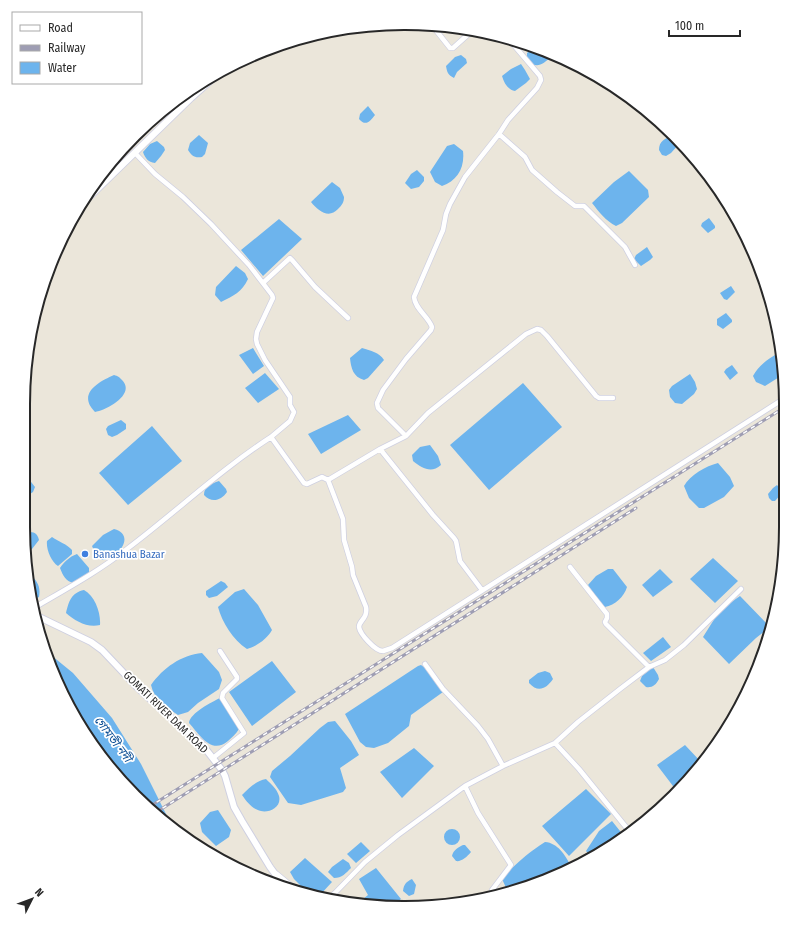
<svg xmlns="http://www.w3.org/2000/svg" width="809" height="931" viewBox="0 0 809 931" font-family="'Fira Sans Condensed','Noto Sans Bengali',sans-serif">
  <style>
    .water { fill: #6db4ed }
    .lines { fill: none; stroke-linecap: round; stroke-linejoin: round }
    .minor-casing { stroke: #cfd0e1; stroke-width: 6 }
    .secondary-casing { stroke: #cfd0e1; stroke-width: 8 }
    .minor { stroke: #fff; stroke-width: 4.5 }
    .secondary { stroke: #fff; stroke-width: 6 }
    .rail-casing { stroke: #9e9db3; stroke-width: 3 }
    .rail { stroke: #fff; stroke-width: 1.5; stroke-dasharray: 4.5; stroke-linecap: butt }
    .shop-dot { fill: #3f7fe0; stroke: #fff; stroke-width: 1.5 }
    .labels { text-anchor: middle; stroke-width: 3.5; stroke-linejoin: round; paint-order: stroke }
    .shop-label { font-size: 11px; fill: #366cbe; stroke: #fff; text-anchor: start }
    .street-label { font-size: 11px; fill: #282828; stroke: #fff }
    .water-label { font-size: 12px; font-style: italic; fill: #0e5096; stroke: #fff }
    .rim { fill: none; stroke: #282828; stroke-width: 2 }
  </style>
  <rect width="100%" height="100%" fill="#ebe6da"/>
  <!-- water -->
  <path class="water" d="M534,47L553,55L552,56C542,65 536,70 527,59V53Z
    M461,55L466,59L467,63L457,72L454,78C448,75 447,72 446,66L455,57Z
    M521,64L525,70L530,79L526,83L515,91C508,90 504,83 502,76L511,69Z
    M368,106L375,115C370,121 366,127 359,119L360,114Z
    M199,135L208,143L205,154L202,157C194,158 192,156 188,150L190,143Z
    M673,136L678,140L679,144L671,153L666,156L662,155L659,150C659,141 665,138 673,136Z
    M157,141L164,147L165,150L161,156L155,163C148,162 145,158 143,152L150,144Z
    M454,144L463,151C465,168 457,181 442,186L435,182L430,172L447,146Z
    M417,170L424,177V181L419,187L411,189L405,183L411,174Z
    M629,171L648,190L649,197L622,223L616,226C606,221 599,212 592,203L614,182Z
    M332,182L340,188L344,197C344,202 342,205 338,209C329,219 318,211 311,202Z
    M709,218L715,226V228L708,233L701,226L702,223Z
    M279,219L302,239L263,276L241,250Z
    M647,247L653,257L650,260L641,266L634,259L636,255Z
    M236,266L245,273L248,279C242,292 233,296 221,302L215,295L216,287Z
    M731,286L735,292L727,300L724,299L720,293Z
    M726,313L732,320V322L723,329L717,325V319Z
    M253,348L264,366L253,374L239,355Z
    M362,348C371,351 379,352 384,360L368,378L364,380C353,377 351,368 350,358Z
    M779,353L784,374L765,386L756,382L753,376C758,366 769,358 779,353Z
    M732,365L738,373L730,380L724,372L726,369Z
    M265,373L279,389L258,403L245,388Z
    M690,374L695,382L697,389L694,394L682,404L675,403L670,397L669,390L672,386Z
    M114,375C118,376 119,377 122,380C136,394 107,410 95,412C77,394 98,382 114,375Z
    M523,383L562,427L489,490L450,445Z
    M348,415L361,430L321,454L308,434Z
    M121,420L126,424V429L117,435L112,437L108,435L106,429L108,426Z
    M152,426L182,461L128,505L99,473Z
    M430,445L438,456L441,465C431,474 422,468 413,461L412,455L420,447Z
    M718,463L730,477L734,486L724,497L704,508H699L689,498L684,486C690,475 706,466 718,463Z
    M24,478H28L35,487L33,492L24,498Z
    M219,481L226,489L227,492C221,501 211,503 204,495C204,486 211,484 219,481Z
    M777,485L782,491V493L775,501H772L769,498L768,494L773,488Z
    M114,529C137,535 117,560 102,560L95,553L92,546L103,535Z
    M24,532C32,532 37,531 39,540L32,549L26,551Z
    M52,537C59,542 67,544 72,550V554L58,566C51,561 46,549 47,541Z
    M77,554L89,568V573L73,583C66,581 63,576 60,568C64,562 69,557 77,554Z
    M713,558L738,581L715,603L690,579Z
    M608,569H613L627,587C624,597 615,605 605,607L600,603L588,585L596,576Z
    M660,569L673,582L653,597L642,585Z
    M29,573C37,581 41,586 39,597L33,600Z
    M221,581L225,583L228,587L217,596L209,598L206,595V591Z
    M244,589L258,605L272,630C268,638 256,647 247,649C233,640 222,622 218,607L235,592Z
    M84,590C95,596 101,613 100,625C87,628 75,621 66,613C69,601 71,593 84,590Z
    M740,596L770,627L756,638L729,664L703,637L720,610Z
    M663,637L671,647L651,661L643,653Z
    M46,651L73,673L112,718L141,764L169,820L171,828L118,778L62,695Z
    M202,653L219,672L222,680L219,689L198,703L188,712L178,715C166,707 154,699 151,685C163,668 181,655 202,653Z
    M272,661L296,692L252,726L229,692Z
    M421,665L425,668L443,692L411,715L409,726L388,743L374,748L366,747L360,742L345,714L418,666Z
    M653,667L658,675L659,679C656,685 652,688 646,687L640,681L642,676Z
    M545,671L550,673L553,679C546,689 538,693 529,683V680L538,673Z
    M220,698L239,726V729C236,734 232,737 228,741C211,755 200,735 189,723C190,713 212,702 220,698Z
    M335,721L351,741L359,755L340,768L346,788L343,792L301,805L288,803L270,777L272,771L290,756L320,728L328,722Z
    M685,745L701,762L676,790L657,765Z
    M414,748L434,766L402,798L380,772Z
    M266,779C271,784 277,789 279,796C282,807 269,813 261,811C252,809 247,802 242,795C249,788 256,781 266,779Z
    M586,789L611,814L569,856L542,826Z
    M218,810L231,830L229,837L216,846L202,832L200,823L210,812Z
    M612,821L624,836L592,858L586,851L599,831Z
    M444 837a8 8 0 1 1 16 0a8 8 0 1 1-16 0Z
    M361,842L370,851L356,863L347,854Z
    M545,842C558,843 565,855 571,866L568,869L527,888L508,892L502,879C514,865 529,852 545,842Z
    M463,845H465L471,852C467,857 461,862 456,861L452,856C453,850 459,847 463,845Z
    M305,858L332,882L320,895L307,892L294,879L290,872Z
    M343,859L349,863L351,868C346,873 342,878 334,878L328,872L332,867Z
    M376,868L401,899L392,906L356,905L368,895L359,879Z
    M412,879L416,885L414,894L409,896L403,891C404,884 406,882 412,879Z"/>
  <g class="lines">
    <!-- minor casing -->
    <g class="minor-casing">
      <path id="minor" d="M431,24L450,48H453L472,31
        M499,134L525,157L532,170L557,192L575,206H584L625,247L635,265
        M135,153L155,174L183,197L211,224L249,265L272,295L273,298L257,332L256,339L257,344L265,360L290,397V405L294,412L290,421L271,437
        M264,282L290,258L292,260L315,287L348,318
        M406,436L378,408L377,403L383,390L406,359L431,330L432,327C428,316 415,309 414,297L443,230L446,214L450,204L465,177L499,134L508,120L537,88L541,80L540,76L507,37
        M380,449L433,515L454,538L456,541L460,561L482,590
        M328,480L380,449L406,436L428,413L526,334L537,329L541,330L547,336L596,396L599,398H613
        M570,567L607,614V618L605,622L606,624L649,667
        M33,606H37C68,588 99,571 127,549C176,512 220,470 271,437L304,483L307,484L322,477L328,480L343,519L344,540L352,567L353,575L366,607C368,619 359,620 359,627C360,634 375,651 383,651C386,650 389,649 392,648L785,398
        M425,664L443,689L478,726L488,739L503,766L555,743L579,769L630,832
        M555,743L578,722L620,689L649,667L665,660L684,645L741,589
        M213,758L244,733L222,698L223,693L237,679V677L220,651
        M465,786L478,813L511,865L492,890
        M277,874L294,888
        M330,898L365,862L398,835L465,786L503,766"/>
    </g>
    <!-- secondary casing -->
    <g class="secondary-casing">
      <path id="secondary" d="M81,205L191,98L221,71
        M35,615L91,642L102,650L137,687L161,709L201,743L222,770L225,776L234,807L242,821L270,867L284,886"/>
    </g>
    <!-- minor -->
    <use href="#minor" class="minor"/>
    <!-- secondary -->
    <use href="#secondary" class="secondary"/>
    <!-- rail casing -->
    <g class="rail-casing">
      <path id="rail" d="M149,807L785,407
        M155,813L636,508"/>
    </g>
    <!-- rail -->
    <use href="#rail" class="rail"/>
  </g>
  <!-- markers -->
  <circle class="shop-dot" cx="85" cy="554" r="4"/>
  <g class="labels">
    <!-- shop labels -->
    <g class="shop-label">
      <text x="93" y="558">Banashua Bazar</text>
    </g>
    <!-- street labels -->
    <g class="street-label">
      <text transform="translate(166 712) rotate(44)" y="4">GOMATI RIVER DAM ROAD</text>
    </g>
    <!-- water labels -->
    <g class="water-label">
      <text transform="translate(113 739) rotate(53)" y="4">গোমতী নদী</text>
    </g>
  </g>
  <!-- crop -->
  <path d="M0 0H809V931H0ZM404 30H405A374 374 0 0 1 779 404V527A374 374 0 0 1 405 901H404A374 374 0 0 1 30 527V404A374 374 0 0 1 404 30Z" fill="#fff" fill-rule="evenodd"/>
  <path class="rim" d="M404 30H405A374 374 0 0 1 779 404V527A374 374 0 0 1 405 901H404A374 374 0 0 1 30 527V404A374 374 0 0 1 404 30Z"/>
  <!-- legend -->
  <rect x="12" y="12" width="130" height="72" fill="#ffffff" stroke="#a9a9a9"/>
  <rect x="20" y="25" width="20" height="6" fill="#ffffff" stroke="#a9a9a9"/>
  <text x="48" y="32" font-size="12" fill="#282828">Road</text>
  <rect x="20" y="45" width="20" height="6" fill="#9e9db3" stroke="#a9a9a9"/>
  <text x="48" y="52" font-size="12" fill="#282828">Railway</text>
  <rect x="20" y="62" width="20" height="12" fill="#6db4ed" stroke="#a9a9a9"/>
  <text x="48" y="72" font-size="12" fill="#282828">Water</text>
  <!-- north arrow -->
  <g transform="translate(32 899) rotate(48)" stroke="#ffffff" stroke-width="3" paint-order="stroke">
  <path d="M0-3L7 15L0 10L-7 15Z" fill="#282828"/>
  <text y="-6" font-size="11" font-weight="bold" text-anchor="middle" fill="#282828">N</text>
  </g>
  <!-- scale -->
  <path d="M669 30v6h71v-6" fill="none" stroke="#282828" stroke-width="2"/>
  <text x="675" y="30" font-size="12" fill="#282828" stroke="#ffffff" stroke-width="3" paint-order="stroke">100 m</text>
</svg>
